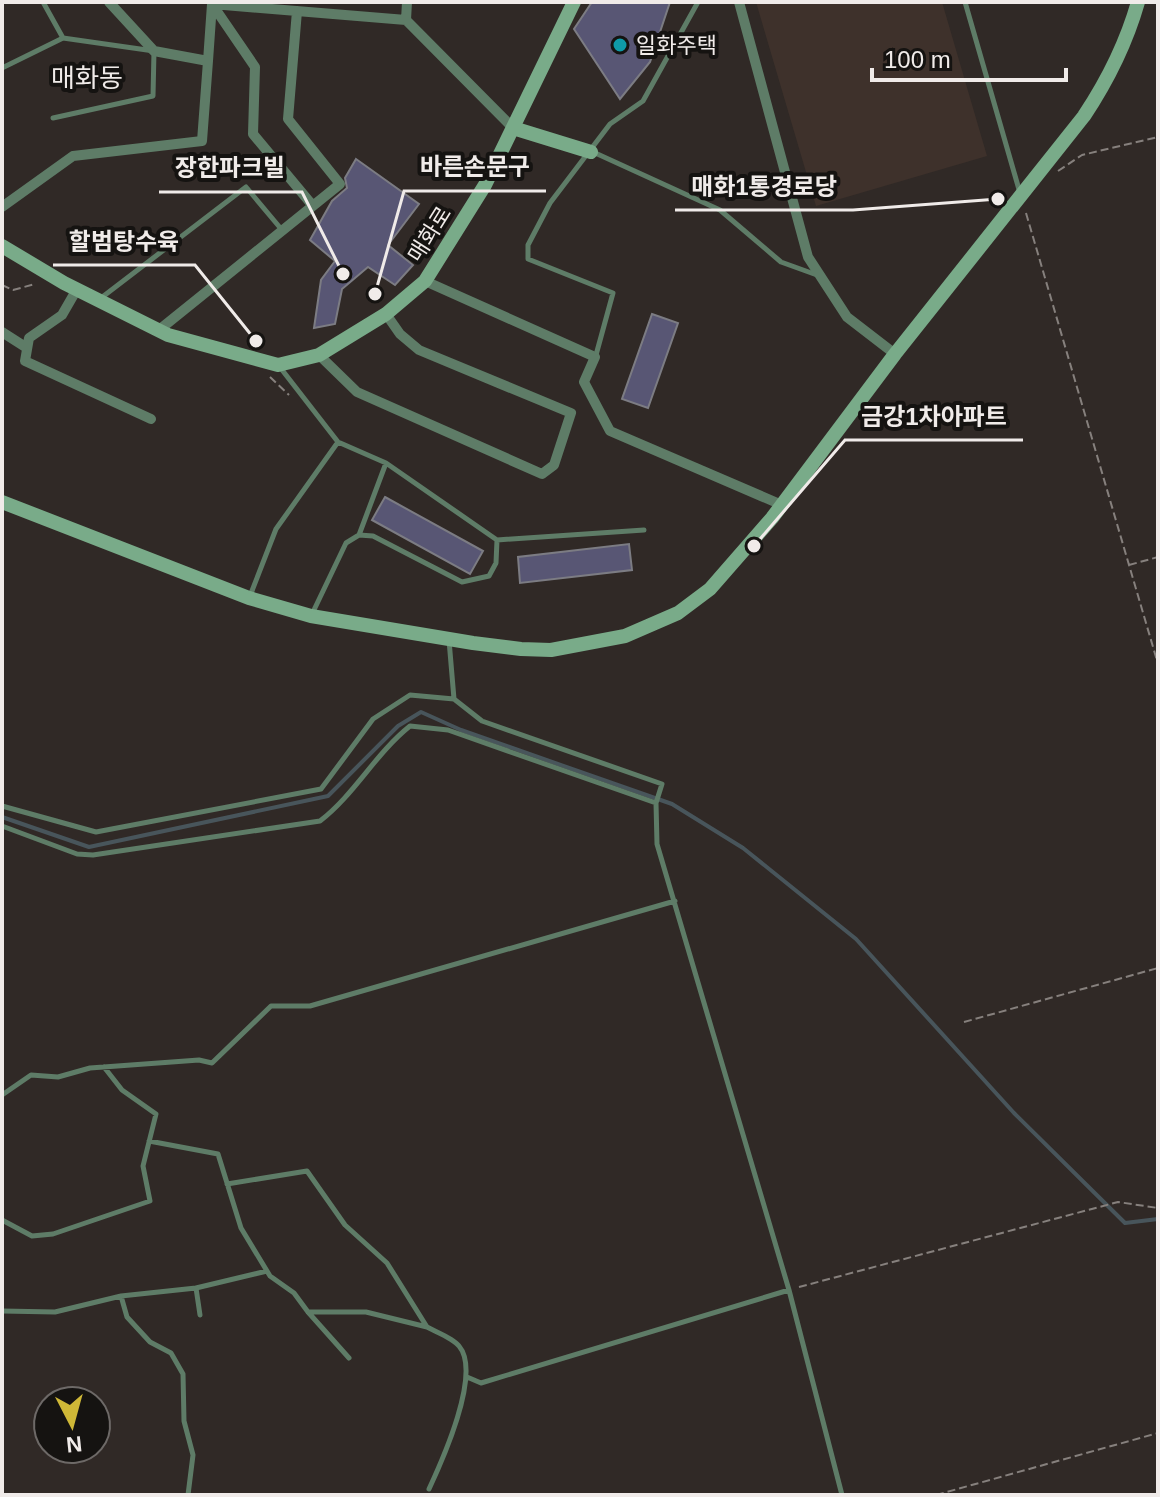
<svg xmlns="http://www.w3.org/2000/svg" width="1160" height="1497" viewBox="0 0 1160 1497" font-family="Arial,'Noto Sans KR',sans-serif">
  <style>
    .built { fill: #3e312b }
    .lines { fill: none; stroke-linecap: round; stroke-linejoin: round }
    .stream { stroke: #48555b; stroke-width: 4 }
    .building { fill: #585674; stroke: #7c7c83; stroke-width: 2 }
    .path { stroke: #86807d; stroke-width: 2; stroke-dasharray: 8 4; stroke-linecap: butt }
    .lane { stroke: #5e7c67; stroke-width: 5 }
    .street { stroke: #5e7c67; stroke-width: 10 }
    .secondary { stroke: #79ab89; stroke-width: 14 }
    .culture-dot { fill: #0f9aa8; stroke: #151311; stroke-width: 3 }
    .labels { text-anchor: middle; stroke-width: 8; stroke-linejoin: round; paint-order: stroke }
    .poi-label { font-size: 22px; fill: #f0ebe9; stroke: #151311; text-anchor: start }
    .street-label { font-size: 22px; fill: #f0ebe9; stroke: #151311 }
    .quarter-label { font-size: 26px; fill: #f0ebe9; stroke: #151311 }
    .leader { fill: none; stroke: #f0ebe9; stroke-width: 3 }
    .callout-dot { fill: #f0ebe9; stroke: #151311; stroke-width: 3 }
    .callout-label { font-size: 24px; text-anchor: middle; font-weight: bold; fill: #f0ebe9; stroke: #151311; stroke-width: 8; stroke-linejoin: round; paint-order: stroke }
  </style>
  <rect width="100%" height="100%" fill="#302926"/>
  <!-- built -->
  <path class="built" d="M756,2H942L987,156L816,206Z"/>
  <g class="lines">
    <!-- stream -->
    <path class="stream" d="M2,817L89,847L328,796L398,726L421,712L461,730L672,804L743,848L856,939L1014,1113L1125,1223L1158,1219"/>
  </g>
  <!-- building -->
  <path class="building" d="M592,2H670L650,62L620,99L574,29Z
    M356,159L419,204L388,245L413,265L395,285L368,267L342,289L335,324L314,328L321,280L335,261L310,240L332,201L347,188L345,178Z
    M652,314L678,323L648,408L622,399Z
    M385,497L483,551L470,574L372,520Z
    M629,544L632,570L520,583L518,557Z"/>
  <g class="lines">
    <!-- path -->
    <path class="path" d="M1058,171L1082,155L1158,137
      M1026,213L1158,664
      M2,285L13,290L35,284
      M270,377L289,395
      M1129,565L1158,557
      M964,1022L1158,968
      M799,1287L1118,1202L1158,1208
      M936,1495L1158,1433"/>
    <!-- lane -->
    <path class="lane" d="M43,2L63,38L154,51L153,96L53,118
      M965,2L1020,193
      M2,68L63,38
      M593,152L720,210L781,262L817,275
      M101,298L246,187L282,230
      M596,355L613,293L528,259V245L550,203L610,124L643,101L698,2
      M279,366L338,442L386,463L497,540L644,530
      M359,535L386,463
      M250,596L276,529L338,442
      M313,612L346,543L359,535L373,536L462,582L489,576L496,563L497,540
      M449,640L454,699
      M2,806L96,832L321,789L373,719L410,695L454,699L482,721L662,784L656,803L657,844L789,1290L842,1495
      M2,826L77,854L93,855L320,821C355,794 375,754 410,726L448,730L656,803
      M2,1095L31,1075L58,1077L90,1068L199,1060L212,1063L271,1006H310L675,901
      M149,1141L218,1154L241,1228L270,1276L294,1293L308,1312L349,1358
      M227,1184L307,1171L345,1225L387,1263L427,1327L366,1312H308
      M2,1220L32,1236L53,1234L150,1201L143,1166L156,1114L122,1090L104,1067
      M2,1311L55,1312L121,1296
      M200,1315L196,1288L267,1271
      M427,1327C436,1332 453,1338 459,1346C482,1373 442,1461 429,1489
      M467,1377L481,1383L789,1290
      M188,1495L193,1455L184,1421L183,1374L171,1353L150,1342L127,1317L121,1296L196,1288"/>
    <!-- street -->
    <path class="street" d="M109,2L154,51L208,61L212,4
      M739,2L808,257L847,317L895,354
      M212,4L406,20L513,128
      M212,4L255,67L253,134L313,206
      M406,20L407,2
      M2,207L73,156L202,141L208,61
      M425,281L595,357L584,382L610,431L782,505
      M77,289L62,315L29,338L25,361L151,419
      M159,330L340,184L288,119L297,11
      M2,332L27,348
      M319,355L357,392L542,474L554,465L571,413L419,350L400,334L386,314"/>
    <!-- secondary -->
    <path class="secondary" d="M513,128L591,152
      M2,246L64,283L168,335L278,365L319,355L386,314L425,281L485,185L574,2
      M2,502L249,598L311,616L473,643L521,649L551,650L625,636L678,613L710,589L772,518L895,354L1084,116C1108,80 1126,44 1138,2"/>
  </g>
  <!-- markers -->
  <circle class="culture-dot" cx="620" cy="45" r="8"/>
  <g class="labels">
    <!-- poi labels -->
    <g class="poi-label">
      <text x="636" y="53">일화주택</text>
    </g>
    <!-- street labels -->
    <g class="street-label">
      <text transform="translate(429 234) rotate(-58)" y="8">매화로</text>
    </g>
    <!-- quarter labels -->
    <g class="quarter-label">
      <text x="87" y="87">매화동</text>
    </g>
  </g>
  <!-- callouts -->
  <path class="leader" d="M375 294L404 191H546M343 274L302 192H159M998 199L853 210H675M256 341L195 265H53M754 546L845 440H1023"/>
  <g class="callout-dot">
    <circle cx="375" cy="294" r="8"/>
    <circle cx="343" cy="274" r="8"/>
    <circle cx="998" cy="199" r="8"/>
    <circle cx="256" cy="341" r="8"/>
    <circle cx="754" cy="546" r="8"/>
  </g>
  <g class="callout-label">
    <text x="475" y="175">바른손문구</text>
    <text x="230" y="176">장한파크빌</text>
    <text x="764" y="195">매화1통경로당</text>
    <text x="124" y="250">할범탕수육</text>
    <text x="934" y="425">금강1차아파트</text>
  </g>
  <!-- border -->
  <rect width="1160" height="1497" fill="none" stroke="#f0ebe9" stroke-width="8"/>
  <!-- north arrow -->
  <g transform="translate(72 1425) rotate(174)"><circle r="38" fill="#151311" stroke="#6d6967" stroke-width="2"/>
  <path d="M0-6L14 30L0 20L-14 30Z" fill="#cfb837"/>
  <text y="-12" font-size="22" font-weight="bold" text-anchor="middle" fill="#f0ebe9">N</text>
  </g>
  <!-- scale -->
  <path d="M872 68v12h194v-12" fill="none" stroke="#f0ebe9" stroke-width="4"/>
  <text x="884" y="68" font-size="24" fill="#f0ebe9" stroke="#151311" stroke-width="6" paint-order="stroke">100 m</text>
</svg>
